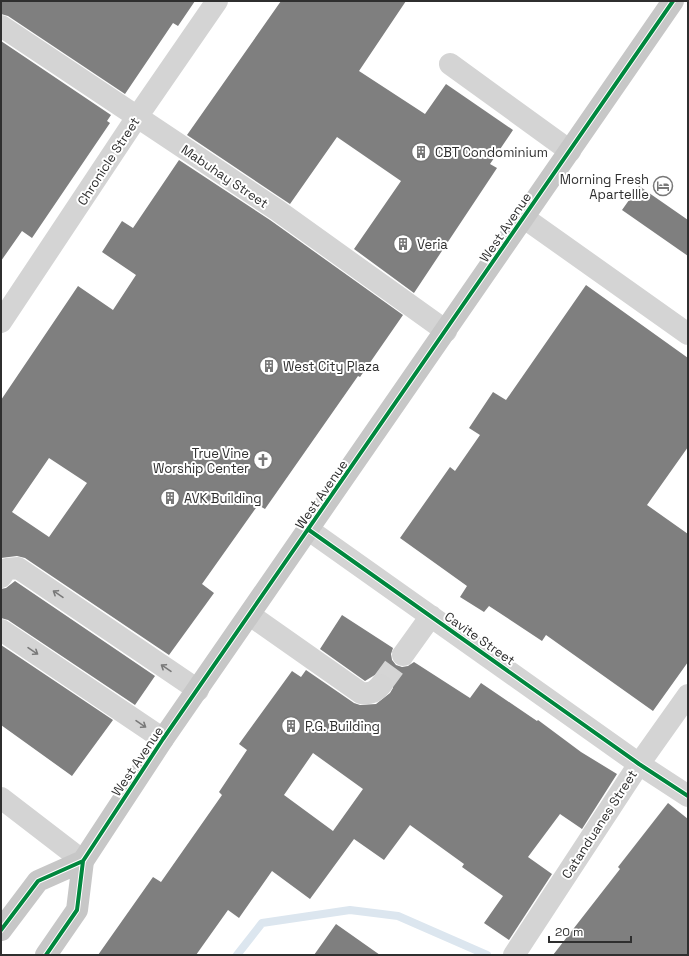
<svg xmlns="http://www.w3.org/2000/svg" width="689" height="956" viewBox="0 0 689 956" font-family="'Space Grotesk',sans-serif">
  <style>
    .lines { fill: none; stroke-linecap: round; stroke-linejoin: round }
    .stream { stroke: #dce6ef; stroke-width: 8 }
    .building { fill: #7f7f7f; fill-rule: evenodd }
    .minor-tunnel { stroke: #d5d5d5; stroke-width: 22; stroke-dasharray: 22 11; stroke-linecap: butt }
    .minor { stroke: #d4d4d4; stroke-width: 22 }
    .major { stroke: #c7c7c7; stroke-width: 22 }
    .cycleway-casing { stroke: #fff; stroke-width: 6 }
    .cycleway { stroke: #00873e; stroke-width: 4 }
    .oneway { stroke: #797979 }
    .labels { text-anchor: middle; stroke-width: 4; stroke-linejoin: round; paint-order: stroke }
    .poi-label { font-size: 13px; fill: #2f2f2f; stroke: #fff; text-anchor: start }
    .street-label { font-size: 13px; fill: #2f2f2f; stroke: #fff }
  </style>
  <rect width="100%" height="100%" fill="#fff"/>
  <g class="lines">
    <!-- stream -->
    <path class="stream" d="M237,955L262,923L350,910L398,916L487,955"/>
  </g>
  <!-- building -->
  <path class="building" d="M1,1H195L178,26L173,23L125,94L8,16L1,14Z
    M281,1H406L359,71L425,114L446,84L513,130L490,164L497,168L414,293L354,249L401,181L337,137L290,204L187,135Z
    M1,41L111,115L107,121L110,123L32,238L22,231L1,261Z
    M179,160L270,220L403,315L360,377L358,376L265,509L258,505L202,584L214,593L169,655L25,558L17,556L1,558V400L78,286L113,310L136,275L102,252L122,221L133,228ZM49,458L87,483L49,537L12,512Z
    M639,186L688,220V256L622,210Z
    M586,285L688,358V447L647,505L688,534V662L653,711L546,635L542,641L489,606L484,612L460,597L467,586L400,538L450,467L455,471L480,435L469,428L493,392L506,400Z
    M15,581L155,676L135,705L8,620L1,618V589L6,588Z
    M342,615L393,648L391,654L392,660L396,665L402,667L408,666L414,662L470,698L481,683L537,721L538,720L581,752L617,774L582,829L560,814L528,857L552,874L509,940L484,923L503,896L462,867L464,864L410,825L384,860L354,839L310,899L272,871L239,918L228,910L196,955H98L153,877L161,882L222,795L219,792L247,750L239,744L292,671L301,677L306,670L354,703L360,705L376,704L390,693L393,688V682L389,676L384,673H378L365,681L320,649ZM313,753L363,789L333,831L284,795Z
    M1,645L113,720L72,776L1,725Z
    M668,803L688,819V955H553L620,869L618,867Z
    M336,924L380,955H314Z"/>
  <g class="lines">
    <!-- minor-tunnel -->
    <path class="minor-tunnel" d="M381,685L403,655"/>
    <!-- minor -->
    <path class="minor" d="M1,26L277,210L446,331
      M450,64L570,151
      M523,217L688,334
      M1,322L137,117L217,1
      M309,530L639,764L688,796
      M1,577L7,569L18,568L198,690
      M250,615L361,693C371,694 375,692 381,685
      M1,630L163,739
      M403,655L431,616
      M1,798L83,861
      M514,955L639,764L688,695"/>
    <!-- major -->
    <path class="major" d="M1,930L38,881L83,861
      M46,955L77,910L83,861L163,739L673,1"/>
    <!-- cycleway casing -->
    <g class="cycleway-casing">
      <path id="cycleway" d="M309,530L639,764L688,796
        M1,930L38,881L83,861
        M46,955L77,910L83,861L163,739L673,1"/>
    </g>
    <!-- cycleway -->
    <use href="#cycleway" class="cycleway"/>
  </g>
  <!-- one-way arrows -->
  <defs><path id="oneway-shaft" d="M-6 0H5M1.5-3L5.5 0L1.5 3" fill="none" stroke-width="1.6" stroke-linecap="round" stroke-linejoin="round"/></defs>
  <g class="oneway">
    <use href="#oneway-shaft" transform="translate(58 594) rotate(-146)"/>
    <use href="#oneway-shaft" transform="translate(33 651) rotate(34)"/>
    <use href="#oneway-shaft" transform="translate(166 668) rotate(-146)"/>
    <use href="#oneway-shaft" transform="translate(141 724) rotate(34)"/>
  </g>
  <!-- icons -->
  <defs>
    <g id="building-ring" transform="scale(1)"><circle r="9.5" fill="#fff" stroke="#787878" stroke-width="1.5"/><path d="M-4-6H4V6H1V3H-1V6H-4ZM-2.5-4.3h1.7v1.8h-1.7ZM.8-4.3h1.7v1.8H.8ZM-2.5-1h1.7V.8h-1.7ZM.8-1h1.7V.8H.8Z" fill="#787878"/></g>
    <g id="hotel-ring" transform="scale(1)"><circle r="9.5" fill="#fff" stroke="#787878" stroke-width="1.5"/><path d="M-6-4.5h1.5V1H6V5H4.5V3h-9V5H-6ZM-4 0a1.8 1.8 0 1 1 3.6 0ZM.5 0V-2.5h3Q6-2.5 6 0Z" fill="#787878"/></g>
    <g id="church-ring" transform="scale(1)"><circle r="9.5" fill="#fff" stroke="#787878" stroke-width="1.5"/><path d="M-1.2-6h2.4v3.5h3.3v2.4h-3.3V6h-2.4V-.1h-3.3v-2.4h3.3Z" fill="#787878"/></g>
  </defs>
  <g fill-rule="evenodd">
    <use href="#building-ring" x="421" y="152"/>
    <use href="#hotel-ring" x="663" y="186"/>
    <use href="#building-ring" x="403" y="244"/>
    <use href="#building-ring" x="269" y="366"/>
    <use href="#church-ring" x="263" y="460"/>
    <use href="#building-ring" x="170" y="498"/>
    <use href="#building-ring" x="291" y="726"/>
  </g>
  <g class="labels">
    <!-- poi labels -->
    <g class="poi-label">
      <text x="435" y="157">CBT Condominium</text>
      <text x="649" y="184" text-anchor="end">Morning Fresh<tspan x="649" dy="15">Apartellle</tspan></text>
      <text x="417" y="249">Veria</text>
      <text x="283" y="371">West City Plaza</text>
      <text x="249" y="458" text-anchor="end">True Vine<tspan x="249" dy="15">Worship Center</tspan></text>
      <text x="184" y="503">AVK Building</text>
      <text x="305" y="731">P.G. Building</text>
    </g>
    <!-- street labels -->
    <g class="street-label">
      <text transform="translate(108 161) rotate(-57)" y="5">Chronicle Street</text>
      <text transform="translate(225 176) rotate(34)" y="5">Mabuhay Street</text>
      <text transform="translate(505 227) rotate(-56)" y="5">West Avenue</text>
      <text transform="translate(321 494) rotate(-55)" y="5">West Avenue</text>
      <text transform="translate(480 638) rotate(35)" y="5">Cavite Street</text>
      <text transform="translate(137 761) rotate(-56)" y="5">West Avenue</text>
      <text transform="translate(599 824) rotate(-57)" y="5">Catanduanes Street</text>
    </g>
  </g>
  <!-- border -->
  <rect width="689" height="956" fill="none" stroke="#2f2f2f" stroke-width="4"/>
  <!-- scale -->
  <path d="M549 936v6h82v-6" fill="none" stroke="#2f2f2f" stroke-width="2"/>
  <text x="555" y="936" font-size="12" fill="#2f2f2f" stroke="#ffffff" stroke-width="3" paint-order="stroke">20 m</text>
</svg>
